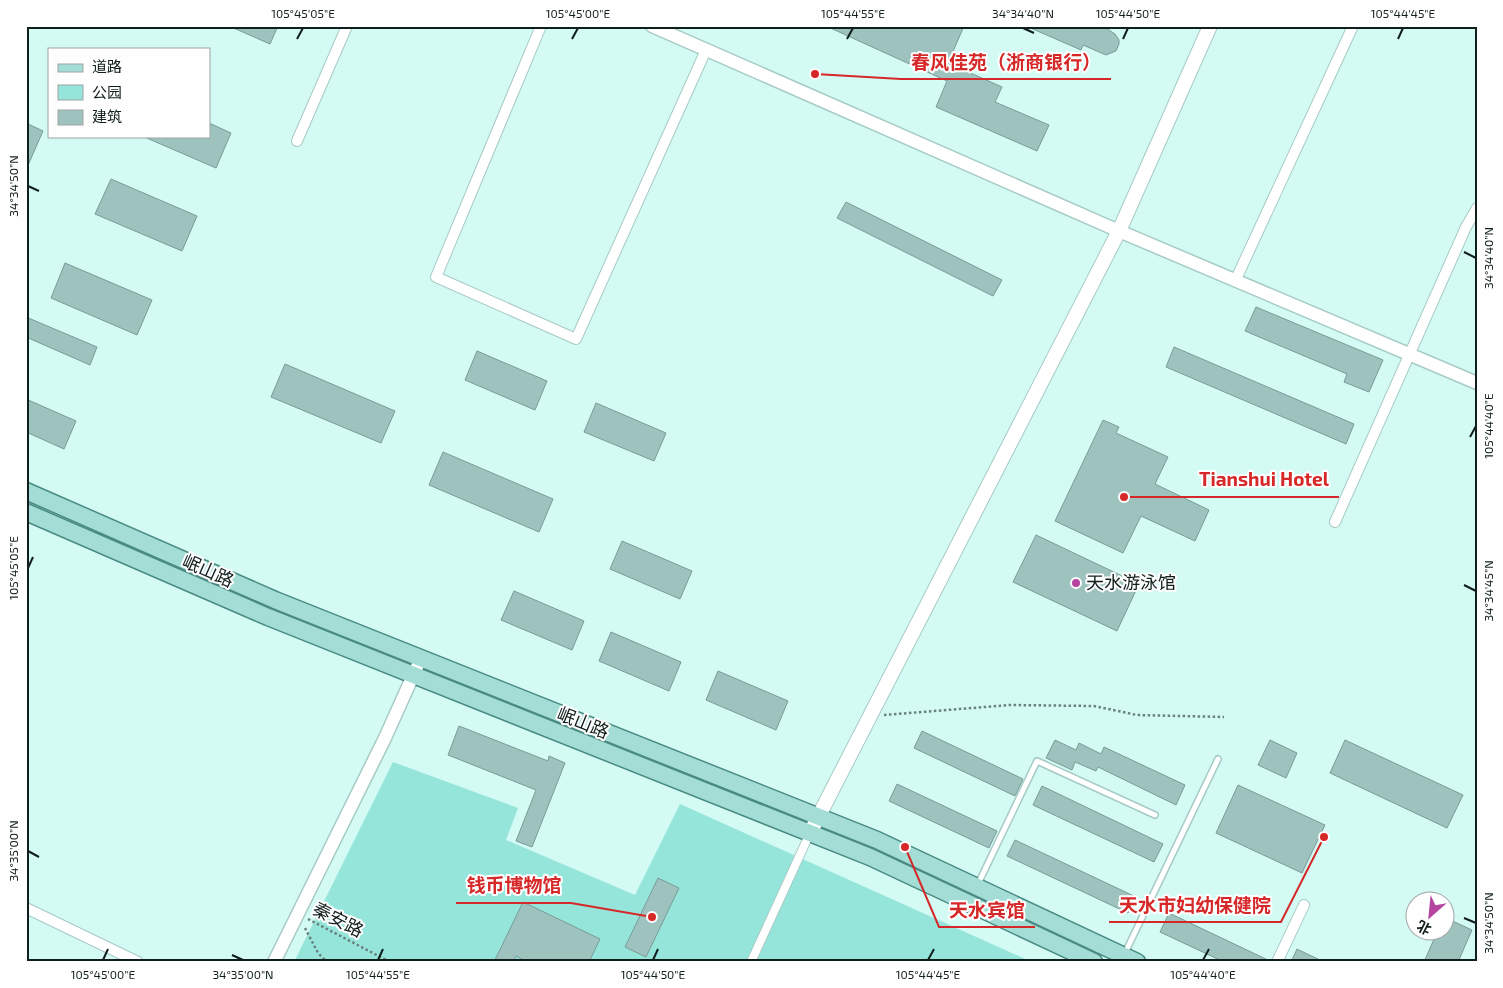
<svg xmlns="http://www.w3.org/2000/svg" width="1503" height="988" viewBox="0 0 1503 988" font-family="'Exo 2','Noto Sans SC',sans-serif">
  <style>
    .green { fill: #96e5db }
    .building { fill: #9ec3be; stroke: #789b96 }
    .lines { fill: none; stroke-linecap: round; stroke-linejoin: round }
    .service-casing { stroke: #a6cbc6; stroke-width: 8 }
    .pedestrian-casing { stroke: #a6cbc6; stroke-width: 10 }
    .minor-casing { stroke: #a6cbc6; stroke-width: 12 }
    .tertiary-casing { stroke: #a6cbc6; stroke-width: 15 }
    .secondary-casing { stroke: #a6cbc6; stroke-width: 16 }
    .primary-casing { stroke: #498b83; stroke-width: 19 }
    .path { stroke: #69827e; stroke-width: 2.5; stroke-dasharray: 2.5 2.5; stroke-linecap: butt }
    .service { stroke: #fff; stroke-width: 5 }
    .pedestrian { stroke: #fff; stroke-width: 8 }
    .minor { stroke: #fff; stroke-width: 10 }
    .tertiary { stroke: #fff; stroke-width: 12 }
    .secondary { stroke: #fff; stroke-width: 14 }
    .primary { stroke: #a4ddd6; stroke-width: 16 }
    .ticks { fill: none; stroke: #101e1c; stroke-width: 2 }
    .poi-dot { fill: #b5449f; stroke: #fefefe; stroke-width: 2 }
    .labels { text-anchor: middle; stroke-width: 4; stroke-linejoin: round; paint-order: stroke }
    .street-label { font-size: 18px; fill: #101e1c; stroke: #fefefe }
    .poi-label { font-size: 18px; fill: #101e1c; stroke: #fefefe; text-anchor: start }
    .leader { fill: none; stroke: #d62828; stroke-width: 2 }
    .callout-dot { fill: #d62828; stroke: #fefefe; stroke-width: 2 }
    .callout-label { font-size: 19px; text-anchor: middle; font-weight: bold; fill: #d62828; stroke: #fefefe; stroke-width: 4; stroke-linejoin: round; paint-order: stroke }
    .neatline { fill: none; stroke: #101e1c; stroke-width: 2 }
    .ticks-label { font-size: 12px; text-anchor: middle; fill: #101e1c }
  </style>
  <rect width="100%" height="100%" fill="#d4faf4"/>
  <!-- green -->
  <path class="green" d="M393,762L518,808L506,840L635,895L680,804L1032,962H294Z"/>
  <!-- building -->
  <path class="building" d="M229,26H278L270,44Z
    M826,26H964L948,63L1002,87L995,102L1049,125L1037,151L936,107L947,81Z
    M1026,26H1103L1115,34L1119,40V44L1116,51L1106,55L1083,45L1081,50Z
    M26,123L43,131L26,170Z
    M209,123L231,133L216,168L142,136H209Z
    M111,179L197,216L182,251L95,214Z
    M846,202L1002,280L993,296L837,218Z
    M65,263L152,300L137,335L51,298Z
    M1256,307L1383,360L1369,392L1344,382L1347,374L1245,331Z
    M26,317L97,347L90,365L26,337Z
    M1174,347L1354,424L1346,444L1166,367Z
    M477,351L547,381L535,410L465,380Z
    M285,364L395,411L381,443L271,397Z
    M26,399L76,421L64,449L26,432Z
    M596,403L666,433L654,461L584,432Z
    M1103,420L1119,427L1116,433L1168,457L1155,484L1209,510L1195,541L1141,516L1123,553L1055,521Z
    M443,452L553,499L539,532L429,485Z
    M1036,535L1139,584L1117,631L1013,582Z
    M622,541L692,571L680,599L610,569Z
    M514,591L584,621L572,650L501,620Z
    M611,632L681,662L669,691L599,661Z
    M718,671L788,701L776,730L706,700Z
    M459,726L548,761L549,756L565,763L532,847L516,841L536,790L448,755Z
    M922,731L1023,779L1015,796L914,748Z
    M1055,740L1076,750L1079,743L1101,754L1104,747L1185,785L1176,805L1098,767L1096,771L1075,762L1072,770L1046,758Z
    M1270,740L1297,753L1286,778L1258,765Z
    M1345,740L1463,795L1447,828L1330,773Z
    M897,784L997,831L989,848L889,801Z
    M1238,785L1325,825L1302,873L1216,833Z
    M1042,786L1163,844L1154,862L1033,805Z
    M1015,840L1136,897L1128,913L1007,856Z
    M658,878L679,888L646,957L625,947Z
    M523,902L600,939L589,962H527L516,956L513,962H494Z
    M1169,913L1270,961V962H1224L1160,932Z
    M1446,918L1472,930L1458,962H1424L1438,930H1446Z
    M1297,949L1324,962H1291Z"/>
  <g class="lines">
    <!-- service casing -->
    <g class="service-casing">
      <path id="service" d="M978,884L1037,761L1155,815
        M1125,953L1218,759"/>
    </g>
    <!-- pedestrian casing -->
    <g class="pedestrian-casing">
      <path id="pedestrian" d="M751,962L810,833"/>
    </g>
    <!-- minor casing -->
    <g class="minor-casing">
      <path id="minor" d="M541,26L436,277L576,339L706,50
        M297,141L347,26
        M1236,279L1353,26
        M1335,522L1466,227L1477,208
        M26,908L138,962
        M1277,962L1304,905"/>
    </g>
    <!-- tertiary casing -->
    <g class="tertiary-casing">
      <path id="tertiary" d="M652,26L1119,231L1477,383
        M274,962L385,738L421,658"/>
    </g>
    <!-- secondary casing -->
    <g class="secondary-casing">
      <path id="secondary" d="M810,833L1119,231L1210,26"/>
    </g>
    <!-- primary casing -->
    <g class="primary-casing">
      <path id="primary" d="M26,491L275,600L877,840L1137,962
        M26,512L268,617L870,857L1094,962"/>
    </g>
    <!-- path -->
    <path class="path" d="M884,715L1010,705L1094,706L1137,715L1224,717
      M308,919L390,962
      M305,928L318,953L327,962
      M398,962L411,960L428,962"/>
    <!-- service -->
    <use href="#service" class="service"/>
    <!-- pedestrian -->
    <use href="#pedestrian" class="pedestrian"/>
    <!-- minor -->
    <use href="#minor" class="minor"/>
    <!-- tertiary -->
    <use href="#tertiary" class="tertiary"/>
    <!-- secondary -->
    <use href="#secondary" class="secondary"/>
    <!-- primary -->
    <use href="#primary" class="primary"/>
  </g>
  <!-- ticks -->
  <path class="ticks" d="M1023,28L1034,33M297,39L303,28M572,39L578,28M847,39L853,28M1123,39L1128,28M1398,39L1403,28M28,186L39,191M1464,252L1476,258M1470,437L1476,426M28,568L33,557M1464,585L1476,591M28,851L39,857M1464,918L1476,923M232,955L243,960M103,960L108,949M378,960L383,949M653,960L658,949M928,960L934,949M1203,960L1209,949"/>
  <!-- markers -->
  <circle class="poi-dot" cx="1076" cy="583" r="5"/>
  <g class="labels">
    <!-- street labels -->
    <g class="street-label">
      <text transform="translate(208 571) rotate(24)" y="6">岷山路</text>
      <text transform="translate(583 723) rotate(22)" y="6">岷山路</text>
      <text transform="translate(338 920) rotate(27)" y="6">秦安路</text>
    </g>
    <!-- poi labels -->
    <g class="poi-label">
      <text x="1086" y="589">天水游泳馆</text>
    </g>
  </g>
  <!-- callouts -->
  <path class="leader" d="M815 74L901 79H1111M1124 497L1188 497H1339M652 917L571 903H456M1324 837L1281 922H1109M905 847L939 927H1035"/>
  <g class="callout-dot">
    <circle cx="815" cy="74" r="5"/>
    <circle cx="1124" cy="497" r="5"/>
    <circle cx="652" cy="917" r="5"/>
    <circle cx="1324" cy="837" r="5"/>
    <circle cx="905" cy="847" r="5"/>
  </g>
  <g class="callout-label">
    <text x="1006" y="69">春风佳苑（浙商银行）</text>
    <text x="1264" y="486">Tianshui Hotel</text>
    <text x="514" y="892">钱币博物馆</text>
    <text x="1195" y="912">天水市妇幼保健院</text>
    <text x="987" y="917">天水宾馆</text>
  </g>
  <!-- border -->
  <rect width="1503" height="988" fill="none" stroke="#fefefe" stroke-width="55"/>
  <!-- legend -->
  <rect x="48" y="48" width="162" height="90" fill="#fefefe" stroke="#9fa4a4"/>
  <rect x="58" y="64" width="25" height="8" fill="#a4ddd6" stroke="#9fa4a4"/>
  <text x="92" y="72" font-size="15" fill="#101e1c">道路</text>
  <rect x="58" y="85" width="25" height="15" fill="#96e5db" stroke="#9fa4a4"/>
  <text x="92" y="98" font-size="15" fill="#101e1c">公园</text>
  <rect x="58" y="110" width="25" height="15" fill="#9ec3be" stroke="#9fa4a4"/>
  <text x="92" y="122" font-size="15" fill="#101e1c">建筑</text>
  <!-- north arrow -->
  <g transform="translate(1430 916) rotate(207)"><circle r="24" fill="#fefefe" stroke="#9fa4a4"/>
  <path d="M0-4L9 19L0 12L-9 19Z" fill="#b5449f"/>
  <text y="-8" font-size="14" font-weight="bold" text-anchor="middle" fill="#101e1c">北</text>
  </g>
  <rect x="28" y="28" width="1448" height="932" class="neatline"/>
  <g class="ticks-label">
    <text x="303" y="18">105°45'05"E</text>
    <text x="578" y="18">105°45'00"E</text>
    <text x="853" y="18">105°44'55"E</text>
    <text x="1023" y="18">34°34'40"N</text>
    <text x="1128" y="18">105°44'50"E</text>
    <text x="1403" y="18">105°44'45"E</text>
    <text transform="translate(14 186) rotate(-90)" y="4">34°34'50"N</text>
    <text transform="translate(1489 258) rotate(-90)" y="4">34°34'40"N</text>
    <text transform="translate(1489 426) rotate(-90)" y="4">105°44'40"E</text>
    <text transform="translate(14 568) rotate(-90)" y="4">105°45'05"E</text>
    <text transform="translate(1489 591) rotate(-90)" y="4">34°34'45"N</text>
    <text transform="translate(14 851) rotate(-90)" y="4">34°35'00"N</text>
    <text transform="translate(1489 923) rotate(-90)" y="4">34°34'50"N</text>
    <text x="103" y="979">105°45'00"E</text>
    <text x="243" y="979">34°35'00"N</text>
    <text x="378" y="979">105°44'55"E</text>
    <text x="653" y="979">105°44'50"E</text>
    <text x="928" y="979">105°44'45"E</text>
    <text x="1203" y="979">105°44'40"E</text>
  </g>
</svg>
